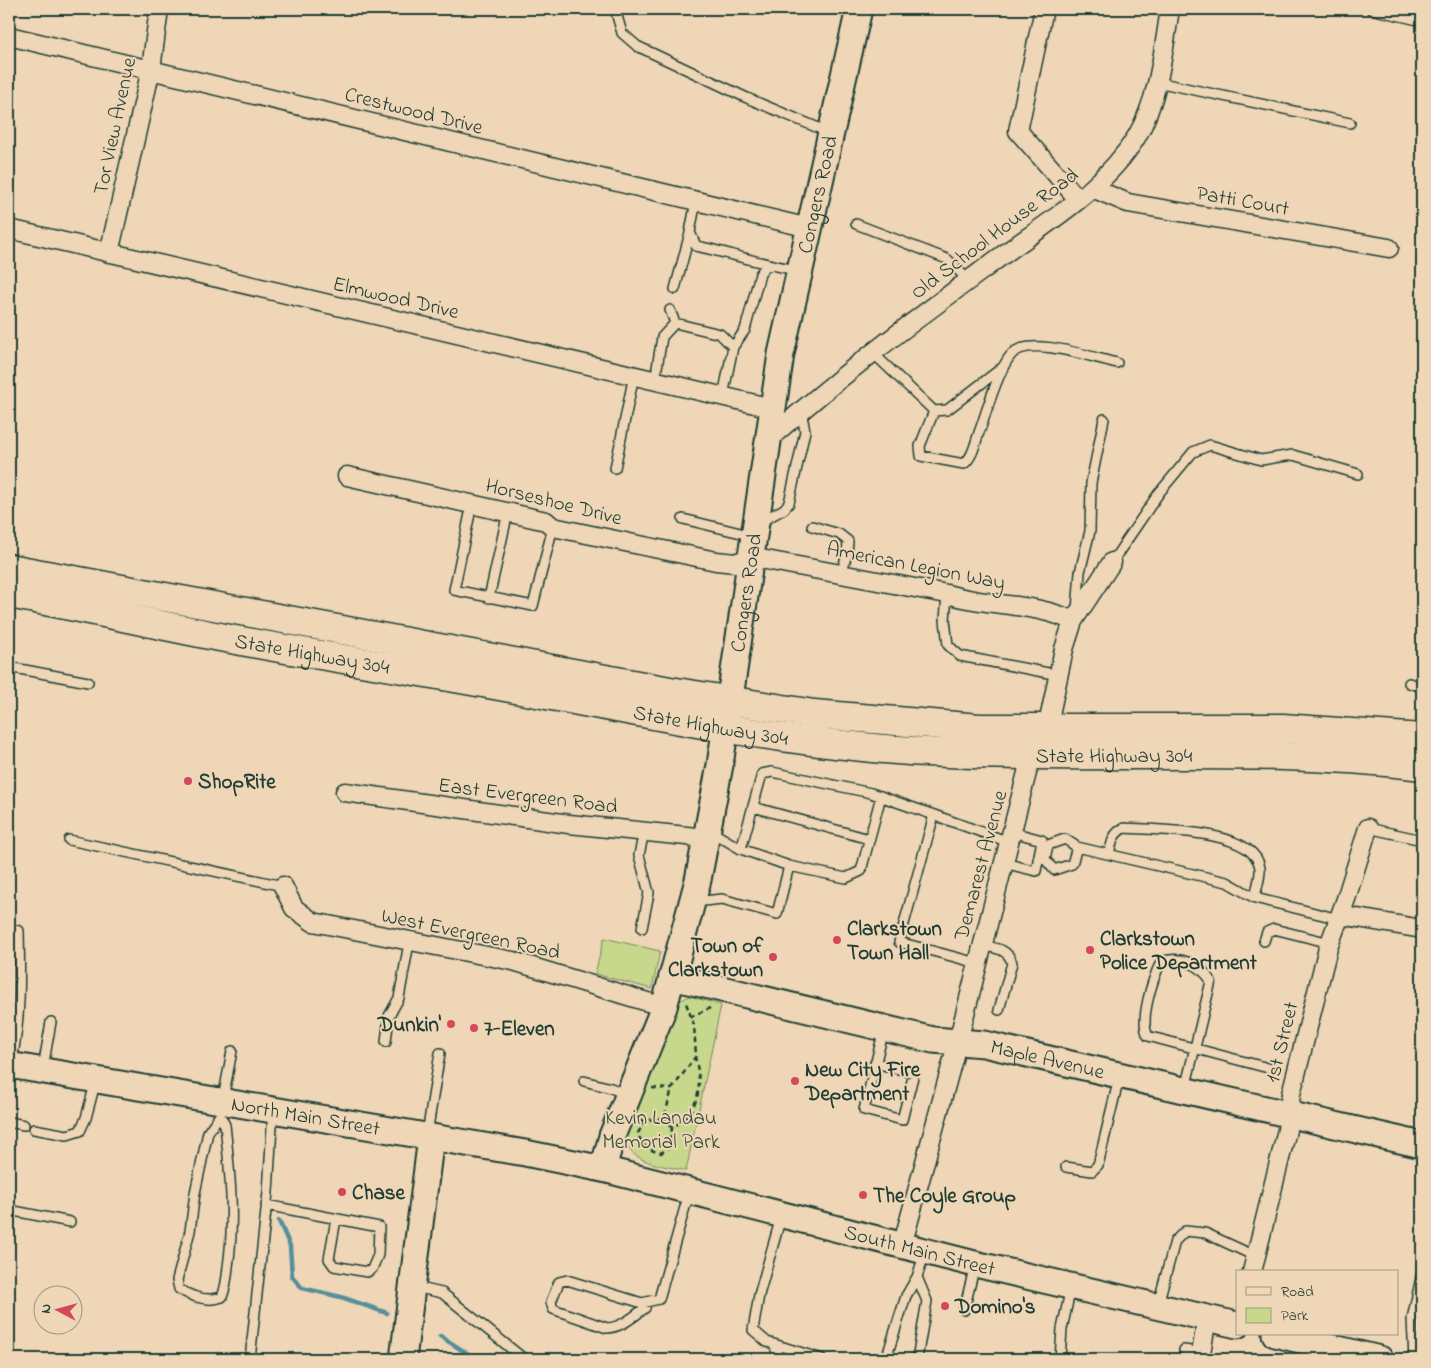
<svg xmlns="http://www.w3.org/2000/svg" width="1431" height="1368" viewBox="0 0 1431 1368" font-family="'Indie Flower',sans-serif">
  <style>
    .green { fill: #c7d78b; stroke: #738a60 }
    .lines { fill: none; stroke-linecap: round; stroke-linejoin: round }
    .stream { stroke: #578f9a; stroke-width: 4.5 }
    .lane-casing { stroke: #1f3d34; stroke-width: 12 }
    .street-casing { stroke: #1f3d34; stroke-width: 21 }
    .secondary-casing { stroke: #1f3d34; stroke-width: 29 }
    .primary-casing { stroke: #1f3d34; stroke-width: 31 }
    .path { stroke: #1f3d34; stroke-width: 2.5; stroke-dasharray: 5 4; stroke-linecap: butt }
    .lane { stroke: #eed6b6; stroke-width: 9 }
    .street { stroke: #eed6b6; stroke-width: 18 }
    .secondary { stroke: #eed6b6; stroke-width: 25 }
    .primary { stroke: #eed6b6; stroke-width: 28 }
    .poi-dot { fill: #d1495b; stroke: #eed6b6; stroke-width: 2 }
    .labels { text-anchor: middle; stroke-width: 4; stroke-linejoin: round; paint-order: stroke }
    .street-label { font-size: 21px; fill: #1f3d34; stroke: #eed6b6 }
    .poi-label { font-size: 21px; font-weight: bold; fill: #1f3d34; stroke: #eed6b6; text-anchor: start }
    .park-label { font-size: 21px; fill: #304c3d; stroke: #eed6b6 }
  </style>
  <rect width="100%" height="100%" fill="#eed6b6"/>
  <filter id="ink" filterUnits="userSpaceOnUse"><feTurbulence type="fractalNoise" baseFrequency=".02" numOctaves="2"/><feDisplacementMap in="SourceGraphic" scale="10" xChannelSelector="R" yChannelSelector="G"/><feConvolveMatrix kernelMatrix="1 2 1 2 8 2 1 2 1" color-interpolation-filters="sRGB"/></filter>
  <g filter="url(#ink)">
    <!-- green -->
    <path class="green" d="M604,938L660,951L652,989L595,974Z
      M689,996L721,1005L686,1171C664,1165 628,1164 624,1137L678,1002Z"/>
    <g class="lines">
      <!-- stream -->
      <path class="stream" d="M279,1221L290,1246L292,1276L302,1288L341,1297L387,1313
        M440,1336L476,1359"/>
      <!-- lane casing -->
      <g class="lane-casing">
        <path id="lane" d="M615,9L622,33L637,46L747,98L828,132
          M1371,9L1422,21
          M1157,82L1350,123
          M696,201L690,232L696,246C730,253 764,265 798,270
          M856,224L947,259L969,281
          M675,289L690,233
          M670,310L675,323
          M675,323L720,334L733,347L723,396
          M733,347L745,330L760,274L767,265
          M873,353L934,411L920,446L921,456L964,464C974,456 976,439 981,427C987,410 1000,364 1013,353C1031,336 1094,358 1117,363
          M655,380L662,337L675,323
          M934,411L947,410L1003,367
          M615,468L634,375
          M472,504L454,590L533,606L553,527
          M683,519L753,536
          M760,522L784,509L789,503L805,431L801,411
          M812,526L839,534L848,541L847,554L841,574
          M1112,562L1159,493L1193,452L1210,445L1261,460L1293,455L1358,474
          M947,594L945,620L948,645L960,656L1059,675
          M489,598L508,512
          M1077,610L1080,572L1090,531L1091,483L1104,419
          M9,667L88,682
          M1409,683L1422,687
          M753,807L869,839
          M1368,828L1422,840
          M69,840L283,886
          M1077,847L1227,882L1255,898L1339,919
          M741,849L762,774L772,772L871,793L934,815
          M1109,854C1112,842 1113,833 1124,828C1155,830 1255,828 1260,868C1261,877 1256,889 1255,898
          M1038,859H1045L1054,870L1072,864L1077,847L1065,839L1048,845L1045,859
          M1004,863L1036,871L1042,840L1012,832
          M789,866L846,878L861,871L881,796
          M694,902L722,899L777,914L789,866L741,849L710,831
          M642,928L649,893L639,855L644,832
          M9,929L19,931C20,975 21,1021 11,1064
          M1264,941L1267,932L1274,929L1330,943
          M981,945C994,948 1008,948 1012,963L999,1010
          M977,963L899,942L934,815L1009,842
          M386,1042L389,1016L399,998L409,943
          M875,1063L914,1073L902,1120L864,1110L884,1029
          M43,1068L51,1022
          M584,1081L611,1088L628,1095
          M1185,1089L1211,981C1201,964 1180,955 1161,962C1153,978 1139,1020 1148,1036L1272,1069
          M220,1115L225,1125C230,1173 235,1219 228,1267C227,1277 226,1288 222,1297C208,1302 192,1297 179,1289L177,1280L190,1231L195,1193L208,1132L220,1115L232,1051
          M9,1122L24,1125
          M34,1129L67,1135L80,1131L86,1118L96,1080
          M427,1134L440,1053
          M1066,1167L1092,1171L1098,1165L1119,1078
          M266,1205L379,1227L378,1255L372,1269L367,1272L334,1266L329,1259L336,1219
          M9,1210L70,1222
          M781,1217L759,1295L753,1330L767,1342L822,1359
          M415,1287L442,1293L524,1359
          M642,1303L645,1308C633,1317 622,1327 607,1328L553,1309L551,1302L559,1282L567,1280L642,1303L659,1299L689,1193
          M1158,1304L1175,1241L1185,1231L1205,1233L1257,1257
          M964,1310L975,1265
          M775,1345L778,1359
          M1184,1350L1201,1353
          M250,1359L268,1192L273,1110
          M886,1359L906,1296L917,1277L925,1252
          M917,1359L927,1301L917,1277
          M1060,1359L1062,1329L1071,1287
          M1414,1359L1412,1319L1422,1273"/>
      </g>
      <!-- street casing -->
      <g class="street-casing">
        <path id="street" d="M1044,9L1018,131L1078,199
          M9,36L809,228
          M1092,188L1128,203L1389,248
          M9,229L772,408
          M109,253L151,69L159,9
          M768,440C840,375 918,318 996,260C1045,224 1105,189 1137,136C1159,98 1163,52 1170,9
          M347,476L546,521L553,527L716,561L736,563L750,557L947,594C988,607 1034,602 1073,621
          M1047,729L1064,649L1073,621L1112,562
          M345,792L569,824L706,838
          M283,886L294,908L313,922L513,961L664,1007
          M1340,915L1422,929
          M902,1246L958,1041L1031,757
          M1252,1272L1287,1130L1291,1094L1328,948L1346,899L1368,828
          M1200,1359L1207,1318"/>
      </g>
      <!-- secondary casing -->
      <g class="secondary-casing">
        <g id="secondary">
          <path id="s1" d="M672,977L933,1040L984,1044L1422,1145"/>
          <path id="s2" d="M9,1065L525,1153L603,1169L975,1264L1237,1325"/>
          <path id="s3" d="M603,1169L612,1136L664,1007L698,880L720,765L781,354L859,9"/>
          <path d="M1275,1334L1380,1359"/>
          <path d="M403,1359L431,1137"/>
        </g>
      </g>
      <!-- primary casing -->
      <g class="primary-casing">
        <g id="primary">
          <path d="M9,568L670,691L814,714L979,728H1283L1422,738"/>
          <path id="s4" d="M9,594C79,607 149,623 220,637C330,658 442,674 552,696C655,715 758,737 863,747C1049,766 1237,743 1422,766"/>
        </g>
      </g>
      <!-- path -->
      <path class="path" d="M690,1017L710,1008
        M652,1088L672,1089
        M664,1118L672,1128C700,1110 703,1088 695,1057
        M640,1121L664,1118L672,1089L696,1056L694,1025L686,1003
        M645,1121L638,1133C642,1147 648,1150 661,1153L669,1147L672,1128"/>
      <!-- lane -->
      <use href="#lane" class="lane"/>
      <!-- street -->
      <use href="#street" class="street"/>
      <!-- secondary -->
      <use href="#secondary" class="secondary"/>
      <!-- primary -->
      <use href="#primary" class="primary"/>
    </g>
  </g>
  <!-- markers -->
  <g class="poi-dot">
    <circle cx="188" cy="781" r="5"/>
    <circle cx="837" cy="940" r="5"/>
    <circle cx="1090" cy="950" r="5"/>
    <circle cx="773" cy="957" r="5"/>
    <circle cx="451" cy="1024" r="5"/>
    <circle cx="474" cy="1028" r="5"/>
    <circle cx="795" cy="1081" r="5"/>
    <circle cx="342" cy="1192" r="5"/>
    <circle cx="863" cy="1195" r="5"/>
    <circle cx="945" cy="1306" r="5"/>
  </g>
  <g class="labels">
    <!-- street labels -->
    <g class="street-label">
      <text transform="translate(414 110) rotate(14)" y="7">Crestwood Drive</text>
      <text transform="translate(114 126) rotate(-78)" y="7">Tor View Avenue</text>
      <text dy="7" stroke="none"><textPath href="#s3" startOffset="1001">Congers Road</textPath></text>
      <text transform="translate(1243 200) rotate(10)" y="7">Patti Court</text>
      <text transform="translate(994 233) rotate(-37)" y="7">Old School House Road</text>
      <text transform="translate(396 297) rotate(13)" y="7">Elmwood Drive</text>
      <text transform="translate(554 501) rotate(14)" y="7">Horseshoe Drive</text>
      <text transform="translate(916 565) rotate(11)" y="7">American Legion Way</text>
      <text dy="7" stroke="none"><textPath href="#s3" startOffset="596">Congers Road</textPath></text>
      <text dy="7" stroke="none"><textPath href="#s4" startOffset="309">State Highway 304</textPath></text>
      <text dy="7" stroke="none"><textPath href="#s4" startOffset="714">State Highway 304</textPath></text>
      <text dy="7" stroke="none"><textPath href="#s4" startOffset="1119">State Highway 304</textPath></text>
      <text transform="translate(528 795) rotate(7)" y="7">East Evergreen Road</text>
      <text transform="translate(980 865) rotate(-75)" y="7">Demarest Avenue</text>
      <text transform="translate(471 933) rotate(12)" y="7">West Evergreen Road</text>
      <text transform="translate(1281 1042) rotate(-76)" y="7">1st Street</text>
      <text dy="7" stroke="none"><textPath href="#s1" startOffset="385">Maple Avenue</textPath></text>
      <text dy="7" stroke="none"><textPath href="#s2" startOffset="301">North Main Street</textPath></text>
      <text dy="7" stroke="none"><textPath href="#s2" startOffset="930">South Main Street</textPath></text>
    </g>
    <!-- poi labels -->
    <g class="poi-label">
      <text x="198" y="788">ShopRite</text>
      <text x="847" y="935">Clarkstown<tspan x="847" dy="24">Town Hall</tspan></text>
      <text x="1100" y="945">Clarkstown<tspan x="1100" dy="24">Police Department</tspan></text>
      <text x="763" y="952" text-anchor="end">Town of<tspan x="763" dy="24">Clarkstown</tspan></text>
      <text x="441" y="1031" text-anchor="end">Dunkin'</text>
      <text x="484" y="1035">7-Eleven</text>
      <text x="805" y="1076">New City Fire<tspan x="805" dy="24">Department</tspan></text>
      <text x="352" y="1199">Chase</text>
      <text x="873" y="1202">The Coyle Group</text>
      <text x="955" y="1313">Domino's</text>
    </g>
    <!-- park labels -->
    <g class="park-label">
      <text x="661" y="1124">Kevin Landau<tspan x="661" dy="24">Memorial Park</tspan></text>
    </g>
  </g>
  <!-- margin -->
  <rect width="1431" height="1368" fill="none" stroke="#eed6b6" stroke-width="30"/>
  <rect x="15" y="15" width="1401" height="1338" fill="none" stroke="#1f3d34" stroke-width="2" filter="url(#ink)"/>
  <!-- legend -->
  <rect x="1236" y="1270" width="162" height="65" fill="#eed6b6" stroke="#9b9982"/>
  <rect x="1246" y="1287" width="25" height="8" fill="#eed6b6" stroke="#9b9982"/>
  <text x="1281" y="1296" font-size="15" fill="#1f3d34">Road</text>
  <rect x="1246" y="1308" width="25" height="15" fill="#c7d78b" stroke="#9b9982"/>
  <text x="1281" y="1320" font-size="15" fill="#1f3d34">Park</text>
  <!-- north arrow -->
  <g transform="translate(58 1310) rotate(276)"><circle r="24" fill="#eed6b6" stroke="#9b9982"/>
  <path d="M0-4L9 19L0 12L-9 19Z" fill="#d1495b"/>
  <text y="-8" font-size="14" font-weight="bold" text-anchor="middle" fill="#1f3d34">N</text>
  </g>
</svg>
